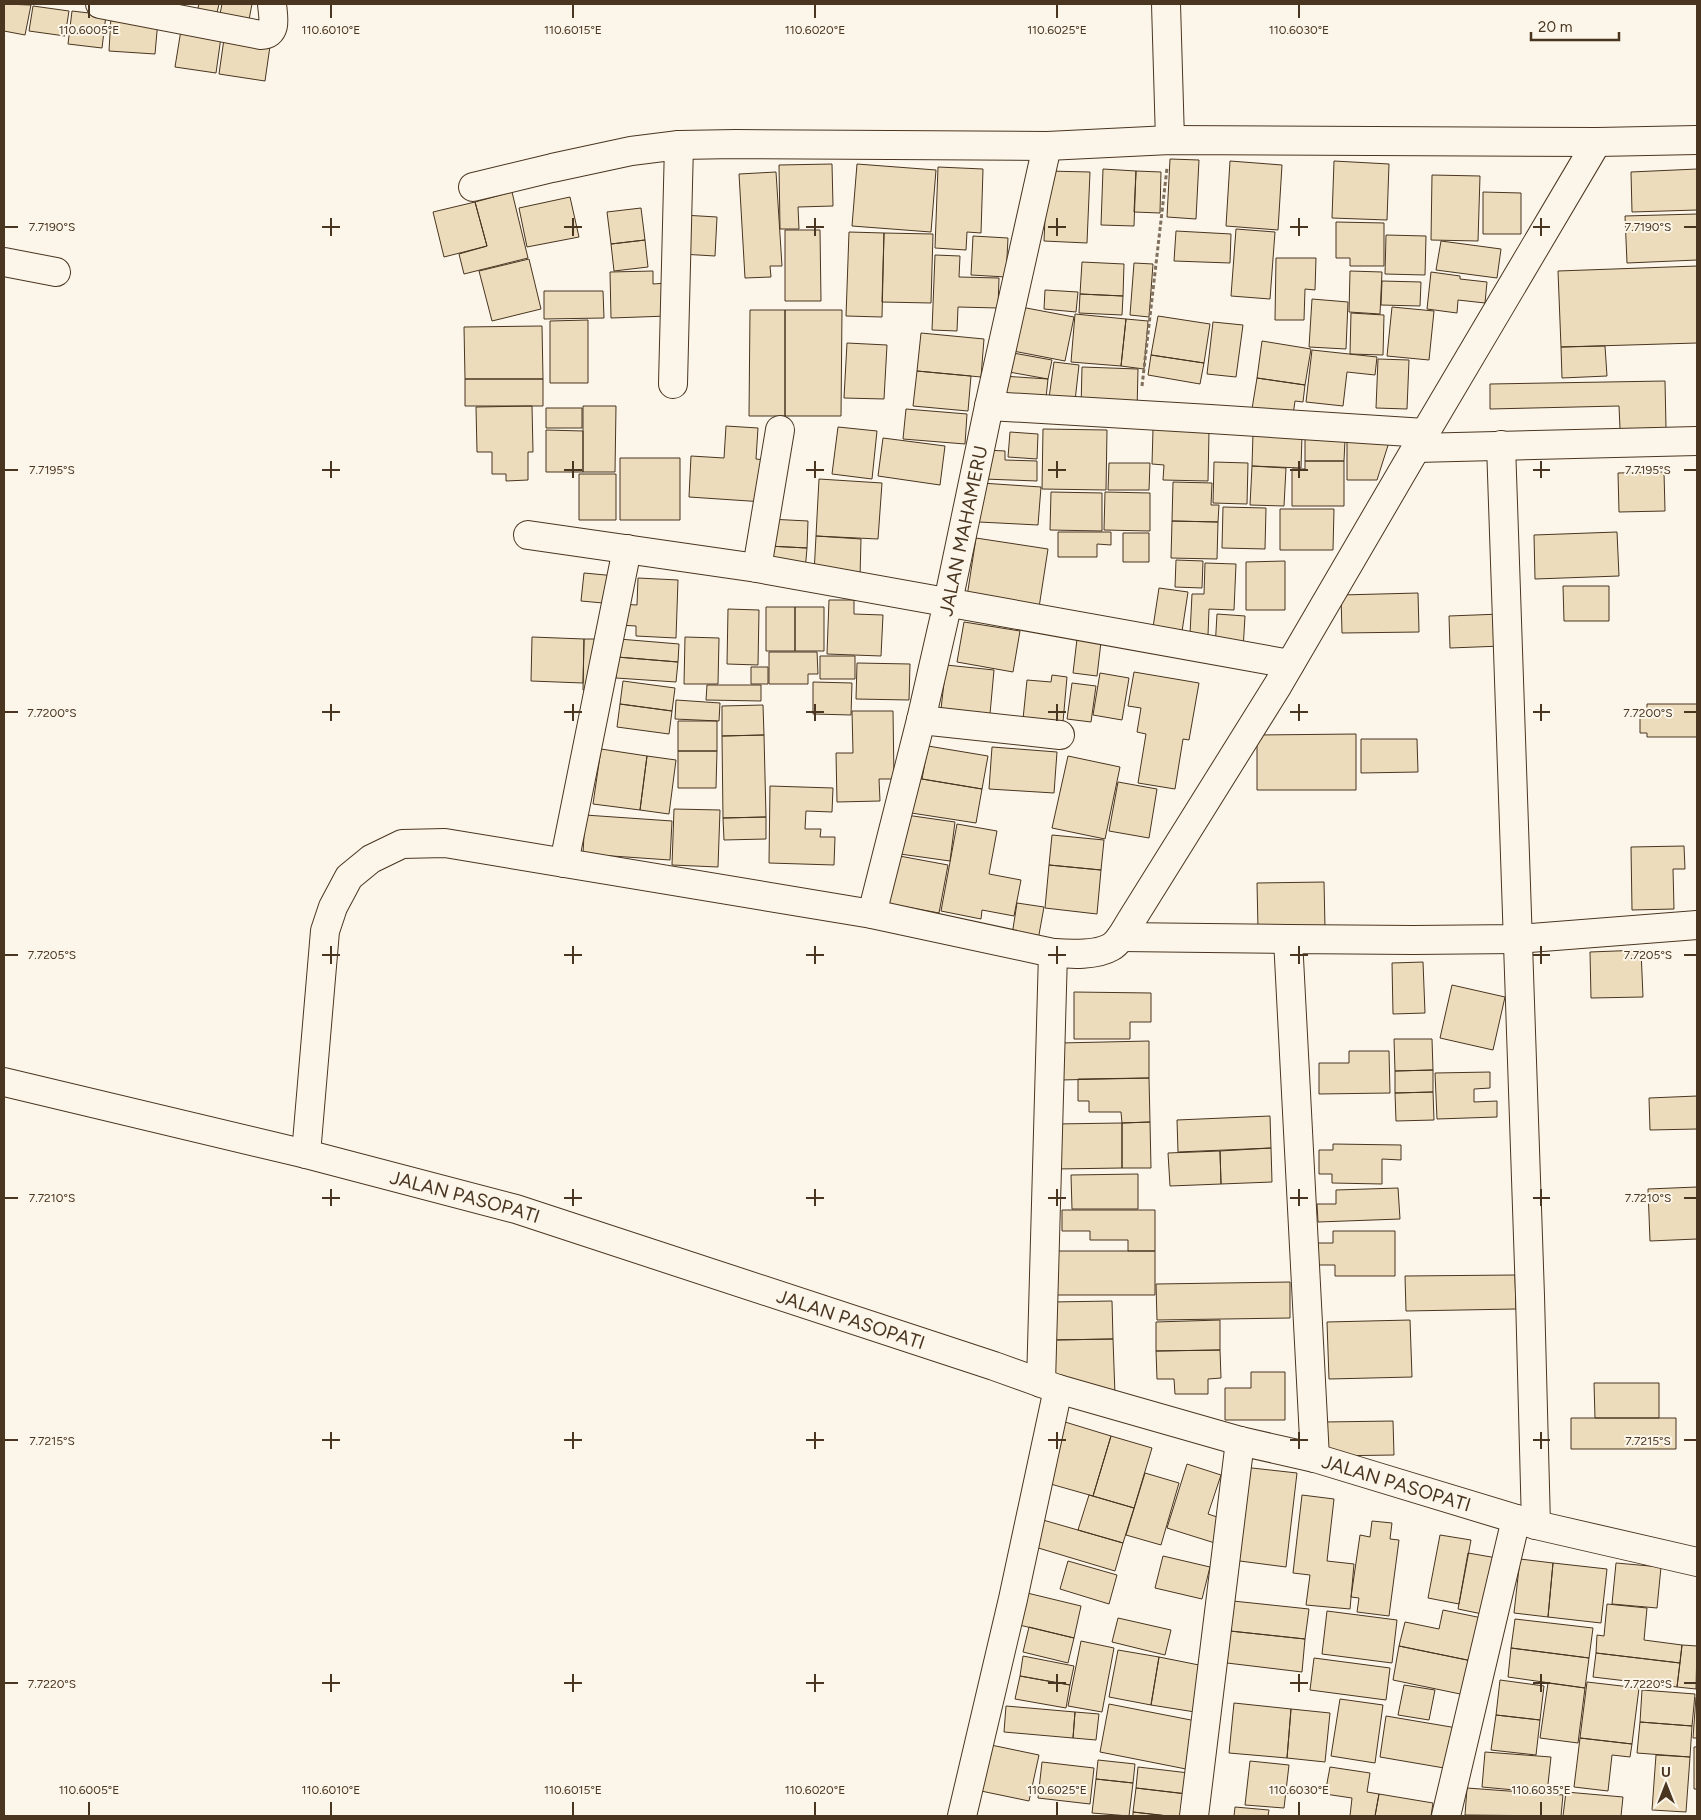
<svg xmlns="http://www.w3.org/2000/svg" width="1701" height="1820" viewBox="0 0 1701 1820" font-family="Figtree,sans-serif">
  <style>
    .building { fill: #ecdcbc; stroke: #4a3520 }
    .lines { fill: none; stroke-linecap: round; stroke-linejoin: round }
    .minor-casing { stroke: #4a3520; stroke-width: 30 }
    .path { stroke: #7f6f5c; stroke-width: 3; stroke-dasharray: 4 2.5; stroke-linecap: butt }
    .minor { stroke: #fbf6e9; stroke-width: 28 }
    .ticks { fill: none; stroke: #4a3520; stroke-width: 2 }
    .labels { text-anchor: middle; stroke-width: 4; stroke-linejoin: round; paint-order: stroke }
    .street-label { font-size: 19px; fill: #4a3520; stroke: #fbf6e9 }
    .ticks-label { font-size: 12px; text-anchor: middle; fill: #4a3520; stroke: #fbf6e9; stroke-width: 4; stroke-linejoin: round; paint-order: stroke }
  </style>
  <rect width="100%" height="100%" fill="#fbf6e9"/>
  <!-- building -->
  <path class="building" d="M4,4L31,5L25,35L4,31Z
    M199,4H219L216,17L197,12Z
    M222,4H252L248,25L219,19Z
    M33,6L69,11L65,36L29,31Z
    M72,11L106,15L102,48L68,44Z
    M111,16L158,20L155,54L109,51Z
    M181,30L221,37L216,73L175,67Z
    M224,39L270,46L265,81L219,74Z
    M1170,159L1199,160L1196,219L1167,217Z
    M1230,161L1282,165L1278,230L1226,226Z
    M1334,161L1389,164L1387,220L1332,218Z
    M832,164L833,206L798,207L799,229H780L779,165Z
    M857,164L936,170L931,232L852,226Z
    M938,167L983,169L981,233L967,232L966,250L935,248Z
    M1103,169L1136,171L1134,226L1101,225Z
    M1697,169V210L1632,212L1631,172Z
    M1047,171L1090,172L1087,243L1044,241Z
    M1136,171L1161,172L1160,213L1134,212Z
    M776,172L782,266H770L771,277L745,278L739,174Z
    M1432,175L1480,176L1478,241L1431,240Z
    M512,192L528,258L464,274L459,254L487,246L475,202Z
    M1483,192L1521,193V234H1483Z
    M570,197L579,237L527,247L519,208Z
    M475,202L487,246L444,257L433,212Z
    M641,208L645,240L611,244L607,212Z
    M1697,214V260L1627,263L1625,216Z
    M683,215L717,217L715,256L681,254Z
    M1336,222L1384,223V266H1350V258H1336Z
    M1236,229L1275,232L1270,299L1231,296Z
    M785,230H820L821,301H785Z
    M1176,231L1231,234L1230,263L1174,261Z
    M849,232L884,233L882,317L846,316Z
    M884,233L933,234L931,303L882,302Z
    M1386,235L1426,236L1425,275L1385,274Z
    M973,236L1008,238L1006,277L971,275Z
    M645,240L648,267L614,271L611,244Z
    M1441,241L1501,249L1497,278L1436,270Z
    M935,255L960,256L959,277L999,278L998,308L958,307L957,331L932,330Z
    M1276,258H1316L1315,290L1305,289L1304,320H1275Z
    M529,259L541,309L492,321L479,271Z
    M1082,262L1124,264L1123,296L1080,294Z
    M1134,263L1153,264L1149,317L1130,315Z
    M1697,266V343L1561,347L1558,271Z
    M653,271V284L667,283L668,316L611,318L610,272Z
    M1350,271L1382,272L1380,314L1349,312Z
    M1431,272L1460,276V279L1487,282L1485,303L1458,300L1457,313L1427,309Z
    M1382,281L1421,282L1420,306L1381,305Z
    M1045,290L1078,292L1076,312L1044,309Z
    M544,291H603L604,318L544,319Z
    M1080,294L1123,296L1122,315L1079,313Z
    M1312,299L1348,302L1346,349L1309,347Z
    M1021,307L1074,317L1065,361L1013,351Z
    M1392,307L1434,311L1429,360L1387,356Z
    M750,310H785V416H749Z
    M785,310H842L841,416H785Z
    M1351,313L1384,315L1383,355L1350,354Z
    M1075,314L1126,319L1121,366L1071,362Z
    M1158,316L1210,324L1204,363L1151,355Z
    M1126,319L1148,321L1144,369L1121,366Z
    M588,320V383H550V321Z
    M1213,322L1243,325L1236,377L1207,374Z
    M542,326L543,379H465L464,327Z
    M921,333L984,339L981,377L917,371Z
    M1262,341L1311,349L1305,385L1257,378Z
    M847,343L887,345L884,399L844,398Z
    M1605,346L1607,376L1562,378L1561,347Z
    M1312,350L1377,357L1375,375L1347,372L1343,406L1306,402Z
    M1013,353L1052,360L1048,379L1009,372Z
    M1151,355L1204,363L1200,384L1148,375Z
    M1378,359L1409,360L1407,409L1376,408Z
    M1054,362L1079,365L1075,401L1049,398Z
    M1082,367L1138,369L1137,411L1081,409Z
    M917,371L971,376L968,411L913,406Z
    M1002,376L1048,379L1045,407L1000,404Z
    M1257,378L1305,385L1303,402L1295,401L1292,422L1251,415Z
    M465,379H543V406H465Z
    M1665,381L1666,428L1620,429L1619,406L1490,409V384Z
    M532,406L533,452H528V480L506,481V474H492V452H477L476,407Z
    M583,406H616L615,472H583Z
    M546,408H582V428H546Z
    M906,409L967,414L965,444L903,439Z
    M726,426L758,428L756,459L766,460L764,502L689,497L691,456L724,458Z
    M838,427L877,431L872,479L832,474Z
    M1043,429L1107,430L1106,490L1042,489Z
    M1153,429L1209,431L1208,481L1163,480L1164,465L1152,464Z
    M546,430L583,431V472H546Z
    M1010,432L1038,434L1037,459L1008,457Z
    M1253,433L1302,435L1301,468L1252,466Z
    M883,438L945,446L940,485L878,476Z
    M1305,439H1345L1344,461H1305Z
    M1347,439H1390L1377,480H1347Z
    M986,450L1005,451V460L1037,461V481L984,479Z
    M620,458H680V520H620Z
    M1305,461H1344V506H1292V469H1305Z
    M1214,462L1248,463L1247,504L1213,503Z
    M1109,463H1150L1149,490H1108Z
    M1252,466L1286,468L1284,506L1250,505Z
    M1664,472L1665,511L1619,512L1618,473Z
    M579,474H616V520H579Z
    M819,479L882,483L878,539L816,536Z
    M1173,482L1212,483L1211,505H1219L1218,522L1172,521Z
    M981,483L1041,487L1038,525L979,522Z
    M1051,492L1102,493V531L1050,530Z
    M1105,492L1150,493V531L1104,530Z
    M1223,507L1266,508L1265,549L1222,548Z
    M1280,509H1334L1333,550H1280Z
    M769,519L808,521L807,548L768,546Z
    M1172,521L1218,522L1217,559L1171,558Z
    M1058,532H1111V545L1097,544V557H1058Z
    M1617,532L1619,576L1535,579L1534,535Z
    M1123,533H1149V562H1123Z
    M816,536L861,539L860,577L814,574Z
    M976,538L1048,549L1038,614L966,603Z
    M768,546L807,548L805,571L767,568Z
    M1176,560L1203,561L1202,588L1175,587Z
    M1285,561V610H1246V562Z
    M1205,563L1236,564L1234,610L1209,609L1208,635L1190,634L1192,594H1204Z
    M584,573L616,576L614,604L581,601Z
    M638,578L678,580L676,638L636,636V626L619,625L620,604L637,605Z
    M1563,586H1609V621H1564Z
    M1159,588L1188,592L1181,638L1152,634Z
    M1418,593L1419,632L1342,633L1341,595Z
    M829,600H854V614L883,615L881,656L827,654Z
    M766,607H795V651H766Z
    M795,607H824V651H795Z
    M728,609L759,610L758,665L727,664Z
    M1217,614L1245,616L1243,650L1215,649Z
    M1501,614L1502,646L1450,648L1449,616Z
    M964,622L1020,631L1013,672L957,662Z
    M532,637L584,639L583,683L531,681Z
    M685,637L719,638L718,684H684Z
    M584,639H599L598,691L583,690Z
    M619,639L679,644L678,662L617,657Z
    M1077,639L1101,642L1097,676L1073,673Z
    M769,652H817L818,674H808V684H769Z
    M820,656H855V679H820Z
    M617,657L678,662L676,682L616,678Z
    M857,663L910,664L909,700L856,699Z
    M946,665L994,670L990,714L941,709Z
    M751,667H768V684H751Z
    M1134,672L1199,683L1189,740L1183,739L1175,789L1138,783L1146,734L1137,732L1141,708L1128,706Z
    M1100,673L1129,678L1122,720L1093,715Z
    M1052,675L1067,677L1063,722L1023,719L1027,680L1051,682Z
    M623,681L675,688L672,711L620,704Z
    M813,682L852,683L851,715L813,714Z
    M1072,683L1096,686L1091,722L1067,719Z
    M707,685H761V701L706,700Z
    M676,700L720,703L719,721L675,719Z
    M620,704L672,711L669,734L617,727Z
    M1647,704H1697V737H1647V733H1640V713H1647Z
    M763,705L764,735L722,736V706Z
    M852,711H893L894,779H879L880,801L837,802L836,753H853Z
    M678,721H717V751H678Z
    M1356,734V790H1257V735Z
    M764,735L766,817L723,818L722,736Z
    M1361,739H1417L1418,772L1361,773Z
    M928,746L988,756L982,789L922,779Z
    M992,747L1057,752L1054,793L989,789Z
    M601,749L647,756L640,810L593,804Z
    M678,751H717L716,788H678Z
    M647,756L676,760L669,814L640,810Z
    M1068,756L1120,767L1105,839L1052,828Z
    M910,777L982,789L976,823L905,812Z
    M1118,782L1157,789L1149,838L1109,831Z
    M770,786L833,788L832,812L806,811L805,829H821L820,837H835L834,865L769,863Z
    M674,809L720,810L718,867L672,865Z
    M585,815L672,821L670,860L583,854Z
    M906,815L955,822L950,861L900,854Z
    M766,817V839L724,840L723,818Z
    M957,824L997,831L989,874L1021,880L1014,916L982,910L981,919L941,911Z
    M1052,835L1104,840L1101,870L1049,865Z
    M1684,846L1685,869H1673L1674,909L1632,910L1631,847Z
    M894,855L948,865L939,913L885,903Z
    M1049,865L1101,870L1097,914L1045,908Z
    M1324,882L1325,928L1258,929L1257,883Z
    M1017,903L1044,907L1038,940L1012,935Z
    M1641,950L1643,997L1591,998L1590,952Z
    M1423,962L1425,1013L1393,1014L1392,963Z
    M1452,985L1505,997L1493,1050L1440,1038Z
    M1074,992L1151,993V1022H1130V1039H1074Z
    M1394,1039H1432L1433,1070L1395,1071Z
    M1149,1041V1078L1060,1080V1043Z
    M1349,1051H1389L1390,1093L1319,1094V1063H1349Z
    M1433,1070V1092L1395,1093V1071Z
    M1490,1072V1088L1474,1089V1102L1497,1101V1117L1437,1119L1435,1073Z
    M1149,1078L1150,1122L1122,1123L1121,1112H1089V1101H1078V1079Z
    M1433,1092L1434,1120L1396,1121L1395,1093Z
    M1697,1096V1129L1650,1130L1649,1098Z
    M1270,1116L1271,1148L1178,1152L1177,1120Z
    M1150,1122L1151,1168H1122V1123Z
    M1122,1123V1168L1056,1169L1055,1124Z
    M1333,1144L1401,1145V1160L1382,1159V1184L1332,1183V1174H1319V1150H1333Z
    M1271,1148L1272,1182L1221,1184L1220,1151Z
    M1220,1151L1221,1184L1170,1186L1168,1153Z
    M1138,1174V1209H1072L1071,1175Z
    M1697,1187V1239L1650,1241L1648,1189Z
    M1398,1188L1400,1219L1318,1222L1317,1204H1336V1190Z
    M1062,1210H1155V1251H1128V1240H1090V1231H1062Z
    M1333,1231H1395V1276H1335V1265H1318V1243H1333Z
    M1054,1251H1155V1295H1054Z
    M1515,1275L1516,1309L1406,1311L1405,1276Z
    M1290,1282V1318L1157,1320L1156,1284Z
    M1112,1301L1113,1339L1053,1340L1052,1302Z
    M1220,1320V1350L1156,1351V1322Z
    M1410,1320L1412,1377L1329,1379L1327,1322Z
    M1113,1339L1115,1395L1053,1380V1340Z
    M1220,1350L1221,1378L1208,1379V1394H1175L1174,1379H1157L1156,1351Z
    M1251,1372H1285V1420H1225V1388H1251Z
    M1594,1383H1659V1418H1595Z
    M1571,1418H1676V1449H1571Z
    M1393,1421L1394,1455L1325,1456L1324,1422Z
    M1065,1422L1111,1436L1093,1496L1047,1483Z
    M1111,1436L1152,1448L1134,1508L1093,1496Z
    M1187,1464L1221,1475L1208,1514L1226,1520L1218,1544L1167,1528Z
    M1243,1467L1297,1473L1286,1567L1232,1560Z
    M1145,1473L1179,1483L1161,1545L1126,1535Z
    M1089,1495L1134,1508L1123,1543L1078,1530Z
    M1302,1495L1334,1499L1327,1561L1354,1564L1350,1609L1306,1605L1310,1575L1293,1573Z
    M1043,1520L1123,1543L1115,1571L1035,1547Z
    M1372,1521L1392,1523L1390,1539L1399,1540L1389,1616L1357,1612L1359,1598L1351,1597L1360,1535L1370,1537Z
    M1440,1535L1471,1540L1459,1604L1428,1598Z
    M1468,1553L1497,1558L1487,1615L1458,1609Z
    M1163,1556L1210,1567L1202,1599L1155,1588Z
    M1520,1559L1553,1563L1548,1617L1514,1613Z
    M1068,1561L1117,1575L1109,1604L1060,1589Z
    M1553,1563L1607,1569L1601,1623L1548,1617Z
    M1616,1563L1661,1567L1657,1608L1612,1604Z
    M1023,1592L1081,1606L1074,1638L1015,1624Z
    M1233,1601L1309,1609L1305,1639L1230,1631Z
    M1607,1604L1647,1608L1644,1640L1682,1645L1680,1663L1596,1653L1597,1635L1604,1636Z
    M1443,1610L1487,1619L1472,1661L1399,1646L1405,1622L1439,1629Z
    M1327,1611L1397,1620L1392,1663L1322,1654Z
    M1118,1618L1171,1630L1165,1655L1112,1642Z
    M1515,1619L1593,1628L1589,1658L1511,1648Z
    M1029,1627L1074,1638L1068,1663L1023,1652Z
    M1230,1631L1305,1639L1302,1672L1227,1663Z
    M1081,1641L1114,1648L1102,1712L1068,1706Z
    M1682,1645L1697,1646L1696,1689L1677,1687Z
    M1399,1646L1472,1661L1465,1695L1393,1680Z
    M1511,1648L1589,1658L1585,1688L1508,1677Z
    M1118,1650L1159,1657L1151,1705L1109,1697Z
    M1596,1653L1680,1663L1677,1687L1593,1677Z
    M1023,1656L1074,1666L1070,1685L1020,1676Z
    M1159,1657L1204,1666L1195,1712L1151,1705Z
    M1314,1658L1390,1668L1386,1700L1310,1690Z
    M1020,1676L1070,1685L1066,1708L1015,1699Z
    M1500,1680L1544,1686L1540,1720L1496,1715Z
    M1587,1682L1639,1688L1632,1744L1580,1738Z
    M1548,1683L1585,1688L1578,1743L1540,1738Z
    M1404,1685L1435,1690L1429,1720L1398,1715Z
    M1642,1690L1695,1694L1692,1726L1640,1722Z
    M1696,1697H1697V1738H1693Z
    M1340,1699L1383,1705L1375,1763L1331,1756Z
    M1234,1703L1291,1709L1287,1758L1229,1753Z
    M1109,1704L1196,1721L1186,1769L1100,1752Z
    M1006,1706L1075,1712L1073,1738L1004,1732Z
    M1291,1709L1330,1713L1325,1762L1287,1758Z
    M1075,1712L1099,1714L1096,1740L1073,1738Z
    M1496,1715L1540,1720L1536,1755L1491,1750Z
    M1386,1716L1457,1728L1450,1769L1380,1757Z
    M1640,1722L1692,1726L1690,1757L1637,1753Z
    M1580,1738L1632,1744L1630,1757L1612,1755L1608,1791L1574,1787Z
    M991,1745L1039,1755L1029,1801L981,1791Z
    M1694,1747H1697V1789H1694Z
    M1485,1752L1551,1757L1547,1793L1482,1787Z
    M1656,1755L1690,1757L1686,1812L1652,1810Z
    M1098,1760L1135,1764L1133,1783L1096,1779Z
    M1250,1761L1289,1765L1284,1808L1245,1805Z
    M1042,1762L1094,1768L1090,1804L1038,1798Z
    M1138,1767L1189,1773L1187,1794L1136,1788Z
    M1330,1767L1370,1773L1367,1792L1379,1794L1375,1816H1350L1352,1798L1325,1794Z
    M1096,1779L1133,1783L1129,1816L1092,1813Z
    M1136,1788L1187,1794L1184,1816H1168L1133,1812Z
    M1467,1788L1563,1795L1561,1816L1465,1815Z
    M1566,1792L1623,1797L1621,1816H1563Z
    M1379,1794L1433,1803L1431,1816H1375Z
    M1235,1807L1269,1810L1268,1816H1234Z
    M1133,1812L1168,1816H1133Z"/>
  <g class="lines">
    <!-- minor casing -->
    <g class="minor-casing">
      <g id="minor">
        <path d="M100,4L261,35C278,35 273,16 272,4"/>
        <path d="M1166,4L1170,140"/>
        <path d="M473,187L552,168L631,151L679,145L736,144L1047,146L1170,140L1597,142L1697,140"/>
        <path d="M4,262L56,272"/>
        <path d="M673,384L679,145"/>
        <path d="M989,406L1210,419L1425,433"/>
        <path d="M1501,445L1530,1296L1536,1525"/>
        <path d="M1416,448L1697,441"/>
        <path d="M528,535L757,568L1290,664"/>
        <path d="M757,568L780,430"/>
        <path d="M921,720L1060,735"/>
        <path d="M564,863L627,549"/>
        <path id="s1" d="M872,914L921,720L948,602L989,406L1047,146"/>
        <path d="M1121,937L1288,939"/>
        <path id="s2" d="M4,1082L306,1154L516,1209L994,1366L1058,1389L1240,1441L1315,1458L1536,1525L1697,1562"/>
        <path d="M306,1154L325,931L333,907L349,877L371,859L402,844L445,843L872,914L1053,953C1069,954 1096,956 1111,947C1120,942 1126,928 1132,919L1278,685L1425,433L1597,142"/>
        <path d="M1041,1383L1053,953"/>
        <path d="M1315,1458L1288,939L1413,940L1517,939L1697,925"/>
        <path d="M962,1816L1013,1599L1058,1389"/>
        <path d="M1194,1816L1240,1441"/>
        <path d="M1446,1816L1516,1519"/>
      </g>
    </g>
    <!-- path -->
    <path class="path" d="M1142,386L1167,168"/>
    <!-- minor -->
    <use href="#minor" class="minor"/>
  </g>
  <!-- ticks -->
  <path class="ticks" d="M89,5V18M331,5V18M573,5V18M815,5V18M1057,5V18M1299,5V18M331,218V236M573,218V236M815,218V236M1057,218V236M1299,218V236M1541,218V236M5,227H18M322,227H340M564,227H582M806,227H824M1048,227H1066M1290,227H1308M1533,227H1550M1684,227H1696M331,461V478M573,461V478M815,461V478M1057,461V478M1299,461V478M1541,461V478M5,470H18M322,470H340M564,470H582M806,470H824M1048,470H1066M1290,470H1308M1533,470H1550M1684,470H1696M331,704V721M573,704V721M815,704V721M1057,704V721M1299,704V721M1541,704V721M5,712H18M322,712H340M564,712H582M806,712H824M1048,712H1066M1290,712H1308M1533,712H1550M1684,712H1696M331,946V964M573,946V964M815,946V964M1057,946V964M1299,946V964M1541,946V964M5,955H18M322,955H340M564,955H582M806,955H824M1048,955H1066M1290,955H1308M1533,955H1550M1684,955H1696M331,1189V1206M573,1189V1206M815,1189V1206M1057,1189V1206M1299,1189V1206M1541,1189V1206M5,1198H18M322,1198H340M564,1198H582M806,1198H824M1048,1198H1066M1290,1198H1308M1533,1198H1550M1684,1198H1696M331,1432V1449M573,1432V1449M815,1432V1449M1057,1432V1449M1299,1432V1449M1541,1432V1449M5,1440H18M322,1440H340M564,1440H582M806,1440H824M1048,1440H1066M1290,1440H1308M1533,1440H1550M1684,1440H1696M331,1674V1692M573,1674V1692M815,1674V1692M1057,1674V1692M1299,1674V1692M1541,1674V1692M5,1683H18M322,1683H340M564,1683H582M806,1683H824M1048,1683H1066M1290,1683H1308M1533,1683H1550M1684,1683H1696M89,1802V1815M331,1802V1815M573,1802V1815M815,1802V1815M1057,1802V1815M1299,1802V1815M1541,1802V1815"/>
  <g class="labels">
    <!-- street labels -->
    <g class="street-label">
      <text dy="7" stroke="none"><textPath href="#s1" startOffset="394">JALAN MAHAMERU</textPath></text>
      <text dy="7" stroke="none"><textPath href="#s2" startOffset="475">JALAN PASOPATI</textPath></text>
      <text dy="7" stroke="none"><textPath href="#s2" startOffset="880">JALAN PASOPATI</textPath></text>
      <text dy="7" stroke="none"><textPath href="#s2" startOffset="1450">JALAN PASOPATI</textPath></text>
    </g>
  </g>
  <g class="ticks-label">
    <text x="89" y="34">110.6005°E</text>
    <text x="331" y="34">110.6010°E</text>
    <text x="573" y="34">110.6015°E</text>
    <text x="815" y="34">110.6020°E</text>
    <text x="1057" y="34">110.6025°E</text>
    <text x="1299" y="34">110.6030°E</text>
    <text x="52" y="231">7.7190°S</text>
    <text x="1648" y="231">7.7190°S</text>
    <text x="52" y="474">7.7195°S</text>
    <text x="1648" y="474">7.7195°S</text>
    <text x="52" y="717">7.7200°S</text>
    <text x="1648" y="717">7.7200°S</text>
    <text x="52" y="959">7.7205°S</text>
    <text x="1648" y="959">7.7205°S</text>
    <text x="52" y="1202">7.7210°S</text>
    <text x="1648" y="1202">7.7210°S</text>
    <text x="52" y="1445">7.7215°S</text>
    <text x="1648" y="1445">7.7215°S</text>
    <text x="52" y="1688">7.7220°S</text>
    <text x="1648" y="1688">7.7220°S</text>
    <text x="89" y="1794">110.6005°E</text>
    <text x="331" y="1794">110.6010°E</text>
    <text x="573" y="1794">110.6015°E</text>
    <text x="815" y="1794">110.6020°E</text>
    <text x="1057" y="1794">110.6025°E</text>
    <text x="1299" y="1794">110.6030°E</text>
    <text x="1541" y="1794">110.6035°E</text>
  </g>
  <!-- border -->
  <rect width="1701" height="1820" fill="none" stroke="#4a3520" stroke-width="10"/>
  <!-- north arrow -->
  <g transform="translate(1666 1785)" stroke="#fbf6e9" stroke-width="4" paint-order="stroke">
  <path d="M0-4L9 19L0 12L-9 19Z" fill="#4a3520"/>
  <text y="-8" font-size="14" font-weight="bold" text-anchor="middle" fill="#4a3520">U</text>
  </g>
  <!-- scale -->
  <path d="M1531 32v8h88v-8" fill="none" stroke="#4a3520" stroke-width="2.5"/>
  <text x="1538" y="32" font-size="15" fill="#4a3520" stroke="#fbf6e9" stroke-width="4" paint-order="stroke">20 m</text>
</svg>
